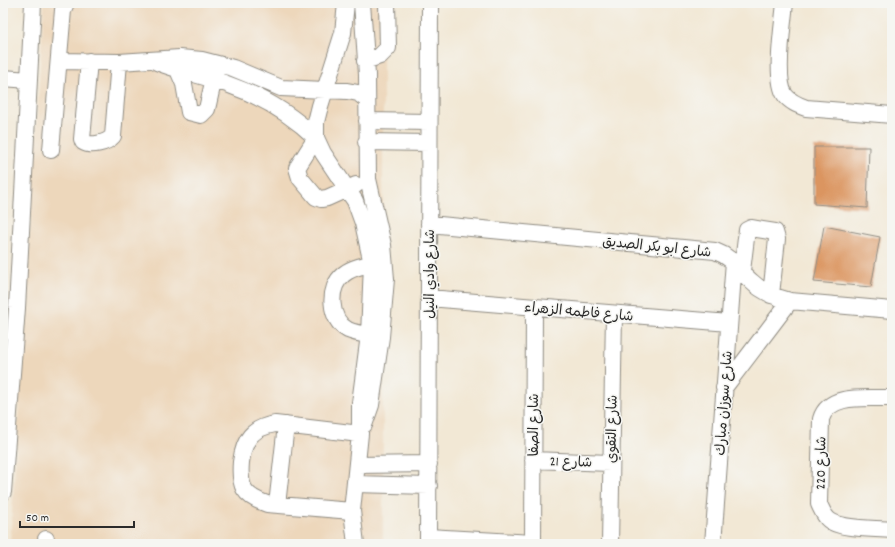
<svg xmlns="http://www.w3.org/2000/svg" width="895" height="547" viewBox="0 0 895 547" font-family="Dekko,'Playpen Sans Arabic',sans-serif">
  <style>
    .built { fill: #edd7bb }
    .building { fill: #db9560 }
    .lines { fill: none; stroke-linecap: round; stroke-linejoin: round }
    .minor-casing { stroke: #8e8a80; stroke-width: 18 }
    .minor { stroke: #fff; stroke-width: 16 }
    .labels { text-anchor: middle; stroke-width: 3; stroke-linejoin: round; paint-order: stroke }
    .street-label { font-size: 14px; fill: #2b2b2b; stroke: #f6f6f2 }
  </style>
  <rect width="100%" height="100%" fill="#f6f6f2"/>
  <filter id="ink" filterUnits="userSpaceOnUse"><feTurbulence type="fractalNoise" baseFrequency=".025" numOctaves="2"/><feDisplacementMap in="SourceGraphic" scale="8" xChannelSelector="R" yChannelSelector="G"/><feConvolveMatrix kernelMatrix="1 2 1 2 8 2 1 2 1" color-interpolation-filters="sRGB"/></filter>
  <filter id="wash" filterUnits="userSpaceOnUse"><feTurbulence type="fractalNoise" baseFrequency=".012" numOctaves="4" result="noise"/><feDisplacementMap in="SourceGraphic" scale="16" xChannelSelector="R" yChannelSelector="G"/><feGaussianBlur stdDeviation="0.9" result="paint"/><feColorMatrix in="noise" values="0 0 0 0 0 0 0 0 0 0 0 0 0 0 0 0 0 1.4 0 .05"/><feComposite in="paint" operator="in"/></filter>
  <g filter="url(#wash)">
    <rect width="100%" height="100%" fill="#f2e8d5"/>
    <!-- built -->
    <path class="built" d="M44,3H383V544H10Z"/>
    <g id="blocks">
      <!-- building -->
      <path class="building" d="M814,147H869L867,208L814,204Z
        M824,226L880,237L871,287L814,282Z"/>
    </g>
  </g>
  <g filter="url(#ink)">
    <use href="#blocks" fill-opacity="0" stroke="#8e8a80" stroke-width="1"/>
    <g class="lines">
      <!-- minor casing -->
      <g class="minor-casing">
        <path id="minor" d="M346,3L343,33L320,106L316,122V138L323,153L355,201L363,223L372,264L369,335L360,403V434L352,511L356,544
          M362,3L367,75L368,179L383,245L386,279L381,337L371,405L364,425
          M785,3C783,24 774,79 785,95C790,102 798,105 806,108L892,115
          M59,61L119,62L180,58L202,60L233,68L281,88L347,91L358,93L367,100
          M89,61L82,139L83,142C91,147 107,143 113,136L119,62
          M365,61L380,56L388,48L387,3
          M157,62C180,71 204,76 227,84C261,96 290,113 316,138L297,168L300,178L316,197L321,199L327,198L356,185
          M178,70L184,84L189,112L201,115L207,109L216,69
          M3,78L29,80
          M367,121L429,122
          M366,142L429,143
          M51,150L63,10L66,3
          M429,224L715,251C734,258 737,269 751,281C762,292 775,297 790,301L892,310
          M742,271L747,230L751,228L775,232L777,239L771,295
          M429,298L729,323
          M378,337C369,335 357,334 348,330C329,320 327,287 344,274C354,266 369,264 382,263
          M724,388L790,301
          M892,398C869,399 829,392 821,419L819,504C822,510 824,516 829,520C841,530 876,528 892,530
          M533,460L610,463
          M357,465L429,464
          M355,484L429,486
          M3,492L17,308L33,3
          M277,505L286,425
          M352,511L267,504C243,496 239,486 241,462C244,439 252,428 275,424L360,434
          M428,537L533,543
          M46,544V539
          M428,544L430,3
          M533,544L534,307
          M610,544L614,314
          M713,544L734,261"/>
      </g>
      <!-- minor -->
      <use href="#minor" class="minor"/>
    </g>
  </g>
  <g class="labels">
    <!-- street labels -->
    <g class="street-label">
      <text transform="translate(657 246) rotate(6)" y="5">شارع ابو بكر الصديق</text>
      <text transform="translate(429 274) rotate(-90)" y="5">شارع وادي النيل</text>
      <text transform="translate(579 311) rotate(5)" y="5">شارع فاطمه الزهراء</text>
      <text transform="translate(723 403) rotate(-86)" y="5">شارع سوزان مبارك</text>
      <text transform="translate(533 425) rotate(-90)" y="5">شارع الصفا</text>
      <text transform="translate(611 429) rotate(-89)" y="5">شارع التقوي</text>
      <text transform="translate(571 461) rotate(2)" y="5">شارع 21</text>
      <text transform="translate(820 463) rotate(-89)" y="5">شارع 220</text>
    </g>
  </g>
  <!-- margin -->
  <rect width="895" height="547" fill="none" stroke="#f6f6f2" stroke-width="16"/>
  <!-- scale -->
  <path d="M20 521v6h114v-6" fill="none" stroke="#2b2b2b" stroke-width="2"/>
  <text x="26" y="521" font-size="12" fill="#2b2b2b" stroke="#f6f6f2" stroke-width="3" paint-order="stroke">50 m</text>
</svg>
